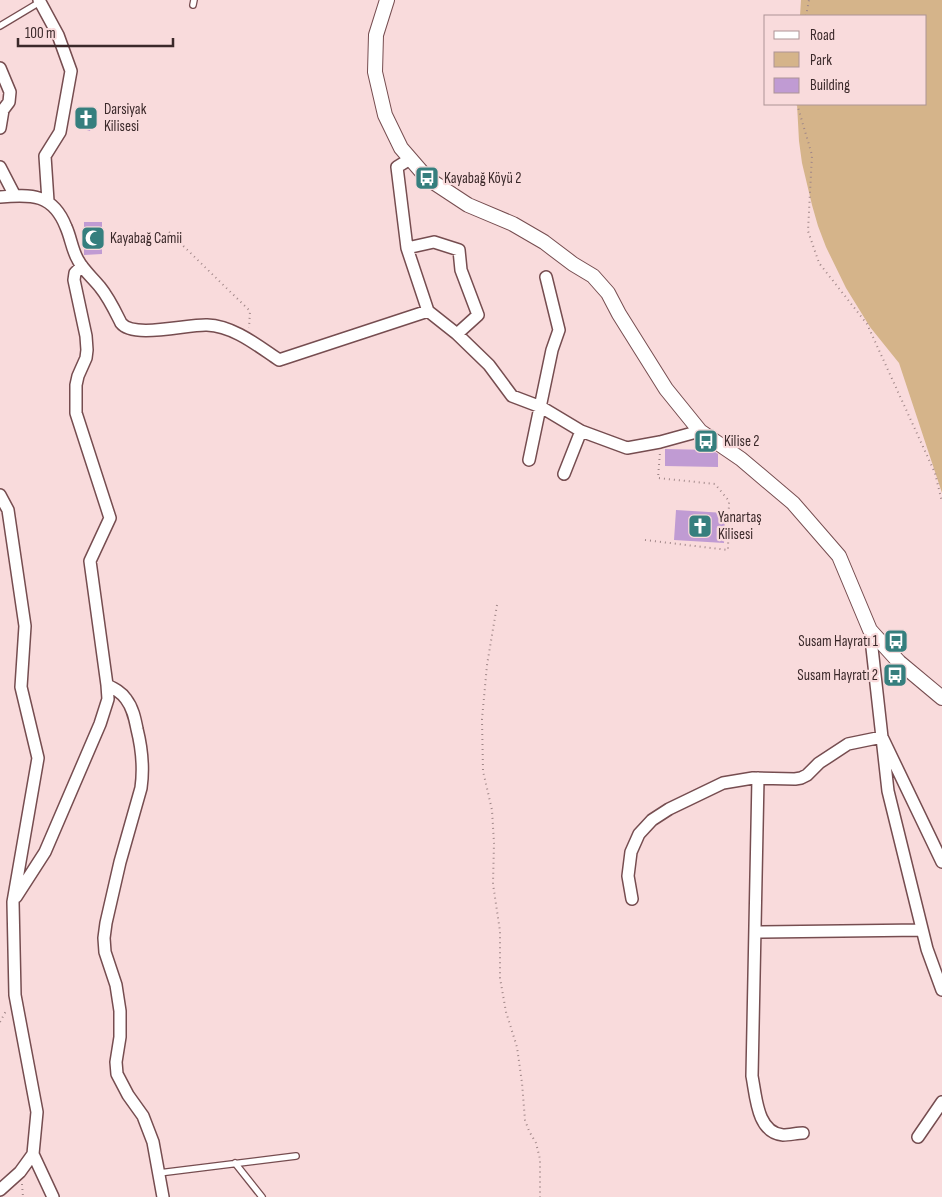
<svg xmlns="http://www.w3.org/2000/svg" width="942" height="1197" viewBox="0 0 942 1197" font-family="'Sofia Sans Condensed',sans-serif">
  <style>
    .green { fill: #d5b48a }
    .building { fill: #c09bd3 }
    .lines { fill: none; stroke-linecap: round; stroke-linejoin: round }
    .service-casing { stroke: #764d50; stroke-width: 8 }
    .minor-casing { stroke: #764d50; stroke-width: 14 }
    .tertiary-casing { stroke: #764d50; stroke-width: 16 }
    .path { stroke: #a08788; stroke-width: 2; stroke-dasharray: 1 4; stroke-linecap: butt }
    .service { stroke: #fff; stroke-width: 5.5 }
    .minor { stroke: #fff; stroke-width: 11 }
    .tertiary { stroke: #fff; stroke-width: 14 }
    .labels { text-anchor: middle; stroke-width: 4.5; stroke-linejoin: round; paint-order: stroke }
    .poi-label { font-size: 15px; fill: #3b292a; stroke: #f9dbdc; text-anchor: start }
  </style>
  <rect width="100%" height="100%" fill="#f9dbdc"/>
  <!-- green -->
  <path class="green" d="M801,0H942V493L899,363L870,327L846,288L826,247L818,226L812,205L802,163L799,141L797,104H926V16H800Z"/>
  <!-- building -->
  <path class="building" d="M83,107L96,111L90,131L77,127Z
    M84,222H102V254L84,255Z
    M665,449L712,450L718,454V467L665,466Z
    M676,510L725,513L724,543L674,540Z"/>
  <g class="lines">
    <!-- service casing -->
    <g class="service-casing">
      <path id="service" d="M193,5L194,0
        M0,26L40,2
        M235,1163L262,1197
        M159,1173L296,1156"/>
    </g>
    <!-- minor casing -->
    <g class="minor-casing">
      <path id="minor" d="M39,0L58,35L71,71L60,132L45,156L48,201
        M0,68L10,92L9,102L3,110L0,128
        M410,159L397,167L407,248L428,311
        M0,167L15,196
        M0,197C32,194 53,194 66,227C71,238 72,250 78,260C83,270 93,278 100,287C109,298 115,311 121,323C133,339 188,324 207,325C234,326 258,346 279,360L428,311L457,334L489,365L512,396L541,407L581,431L627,448L660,442L700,431
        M407,248L434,242L459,250L461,270L478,315L457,334
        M529,460L552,350L559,330L546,277
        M564,474L581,431
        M0,495L8,510L25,626L21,687L38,758L13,902L15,995L37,1112L33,1154L20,1172L0,1190
        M870,630L888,791L927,949L942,990
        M107,685C115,689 121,692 126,699C133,708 135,719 137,729C142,749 144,767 141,788L120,862L106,923L104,938L105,952L116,985L120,1011V1037L116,1062L117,1074L128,1095L143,1116L153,1142L163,1197
        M758,778L752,1076C756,1096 757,1133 783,1135C790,1135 797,1133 803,1133
        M16,897L45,852L100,724L108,699L107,685L90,561L110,518L76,413V385L78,376L86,358L87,350L86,336L74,280L75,273L82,266
        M632,899L628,876L631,852L639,834L652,820L669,809L723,783L753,778L795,779L801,778L807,775L819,763L848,744L882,737L942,862
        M755,932L922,930
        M918,1137L942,1102
        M33,1154L53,1197"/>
    </g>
    <!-- tertiary casing -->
    <g class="tertiary-casing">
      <path id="tertiary" d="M387,0L376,35L375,72L385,115L401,148L427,178L468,205L513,224L544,242L573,264L593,276L608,293L619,314L666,389L700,431L741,459L793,503L839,556L870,630L899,662L942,698"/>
    </g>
    <!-- path -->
    <path class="path" d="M806,16L809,0
      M797,104L812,155L808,231L819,263L867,324L935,473L942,502
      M169,232L250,311L249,328
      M645,540L728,550L729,501L715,484L658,478L660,452
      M497,605L487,665L482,719L483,771L492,810L494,843L493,884L500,931V978L506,1012L517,1047L522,1083L525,1120L529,1131L536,1143L540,1159V1197
      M0,1022L6,1011
      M22,1184L23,1197"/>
    <!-- service -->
    <use href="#service" class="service"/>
    <!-- minor -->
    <use href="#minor" class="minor"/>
    <!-- tertiary -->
    <use href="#tertiary" class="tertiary"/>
  </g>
  <!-- icons -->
  <defs>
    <g id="church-square" transform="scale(1.25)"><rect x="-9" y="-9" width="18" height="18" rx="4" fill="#367f7e" stroke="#f9dbdc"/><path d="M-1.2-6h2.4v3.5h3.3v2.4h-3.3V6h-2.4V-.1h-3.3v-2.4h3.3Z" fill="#fff"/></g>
    <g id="bus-square" transform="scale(1.25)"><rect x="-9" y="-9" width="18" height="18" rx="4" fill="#367f7e" stroke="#f9dbdc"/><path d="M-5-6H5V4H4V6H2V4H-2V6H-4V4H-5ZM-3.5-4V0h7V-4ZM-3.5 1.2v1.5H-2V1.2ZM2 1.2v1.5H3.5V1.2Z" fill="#fff"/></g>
    <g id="mosque-square" transform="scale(1.25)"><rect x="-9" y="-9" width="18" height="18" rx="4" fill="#367f7e" stroke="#f9dbdc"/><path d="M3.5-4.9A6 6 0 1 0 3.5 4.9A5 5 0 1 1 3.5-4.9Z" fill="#fff"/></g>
  </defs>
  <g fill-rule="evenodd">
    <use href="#church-square" x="86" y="118"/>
    <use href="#bus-square" x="427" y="178"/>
    <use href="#mosque-square" x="93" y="238"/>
    <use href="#bus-square" x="706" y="441"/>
    <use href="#church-square" x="700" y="526"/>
    <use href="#bus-square" x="896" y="641"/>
    <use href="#bus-square" x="895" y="675"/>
  </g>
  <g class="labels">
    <!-- poi labels -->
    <g class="poi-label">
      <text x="104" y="114">Darsiyak<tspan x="104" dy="17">Kilisesi</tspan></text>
      <text x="444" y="183">Kayabağ Köyü 2</text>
      <text x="110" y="243">Kayabağ Camii</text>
      <text x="724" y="446">Kilise 2</text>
      <text x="718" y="522">Yanartaş<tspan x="718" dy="17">Kilisesi</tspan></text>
      <text x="878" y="646" text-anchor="end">Susam Hayratı 1</text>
      <text x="878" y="680" text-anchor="end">Susam Hayratı 2</text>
    </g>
  </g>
  <!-- legend -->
  <rect x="764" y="15" width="162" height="90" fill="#f9dbdc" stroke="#ad9495"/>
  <rect x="774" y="31" width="25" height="8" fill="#ffffff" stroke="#ad9495"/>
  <text x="810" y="40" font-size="15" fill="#3b292a">Road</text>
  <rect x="774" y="52" width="25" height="15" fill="#d5b48a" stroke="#ad9495"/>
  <text x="810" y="65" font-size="15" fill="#3b292a">Park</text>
  <rect x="774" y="78" width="25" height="15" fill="#c09bd3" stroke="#ad9495"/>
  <text x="810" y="90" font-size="15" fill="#3b292a">Building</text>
  <!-- scale -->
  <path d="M18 38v8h155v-8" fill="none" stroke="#3b292a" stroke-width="2.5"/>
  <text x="25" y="38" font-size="15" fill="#3b292a" stroke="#f9dbdc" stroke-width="4" paint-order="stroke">100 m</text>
</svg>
